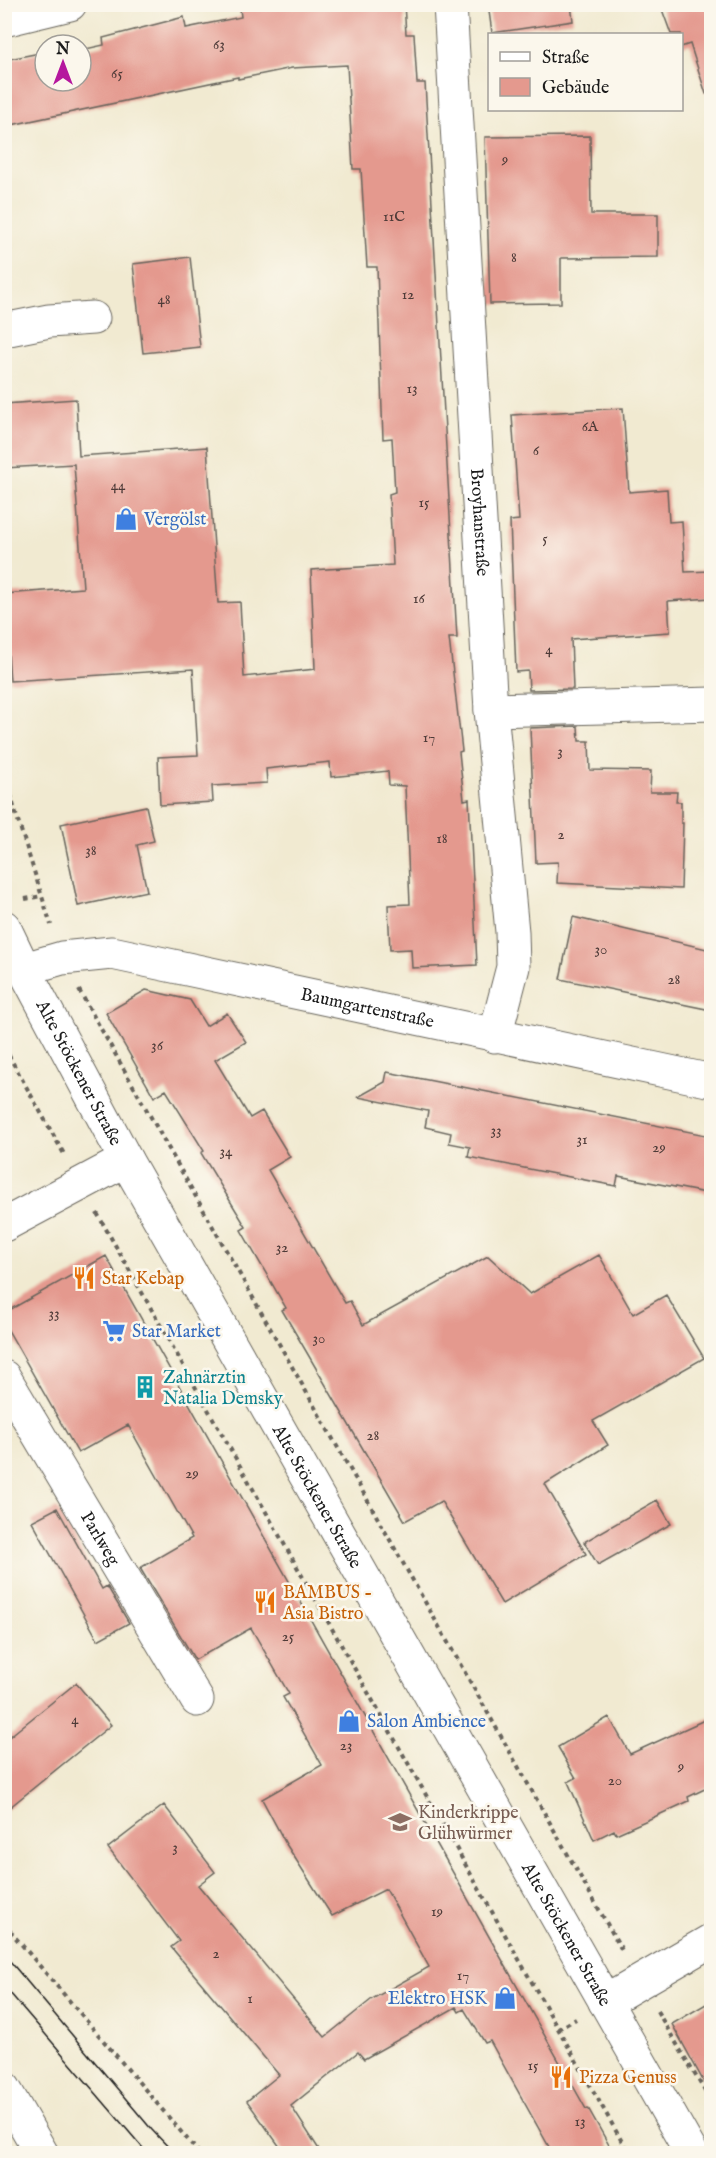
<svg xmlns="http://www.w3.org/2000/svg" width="716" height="2158" viewBox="0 0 716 2158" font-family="'IM FELL English',serif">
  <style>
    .building { fill: #e4998e }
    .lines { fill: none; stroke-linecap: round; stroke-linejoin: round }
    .minor-casing { stroke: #67645b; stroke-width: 35 }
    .major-casing { stroke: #67645b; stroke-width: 35 }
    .path { stroke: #67645b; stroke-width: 4; stroke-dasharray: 4.5 4.5; stroke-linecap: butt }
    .minor { stroke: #fff; stroke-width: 33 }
    .major { stroke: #fff; stroke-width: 33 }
    .tram { stroke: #1c1c1c; stroke-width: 1.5 }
    .labels { text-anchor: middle; stroke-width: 5; stroke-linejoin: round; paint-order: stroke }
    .number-label { font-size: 15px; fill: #4e3b38 }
    .shop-label { font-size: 18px; fill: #366cbe; stroke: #fbf7ec; text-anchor: start }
    .street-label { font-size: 18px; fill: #1c1c1c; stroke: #fbf7ec }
    .food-label { font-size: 18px; fill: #c56008; stroke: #fbf7ec; text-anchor: start }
    .culture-label { font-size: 18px; fill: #0d838f; stroke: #fbf7ec; text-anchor: start }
    .education-label { font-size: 18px; fill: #785e54; stroke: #fbf7ec; text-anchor: start }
  </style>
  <rect width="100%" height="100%" fill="#fbf7ec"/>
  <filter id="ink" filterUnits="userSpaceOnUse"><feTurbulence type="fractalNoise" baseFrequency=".0167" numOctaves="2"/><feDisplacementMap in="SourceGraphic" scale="12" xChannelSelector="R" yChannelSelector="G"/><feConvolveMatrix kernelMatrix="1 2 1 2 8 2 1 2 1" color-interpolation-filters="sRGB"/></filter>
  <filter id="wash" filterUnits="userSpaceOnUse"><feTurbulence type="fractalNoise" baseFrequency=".008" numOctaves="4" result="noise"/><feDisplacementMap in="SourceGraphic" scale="24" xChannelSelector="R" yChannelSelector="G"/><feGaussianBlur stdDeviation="1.35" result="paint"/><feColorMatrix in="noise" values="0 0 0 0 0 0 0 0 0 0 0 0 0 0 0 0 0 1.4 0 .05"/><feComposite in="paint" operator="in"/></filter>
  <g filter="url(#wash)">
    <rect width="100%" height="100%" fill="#f1ead1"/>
    <g id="blocks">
      <!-- building -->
      <path class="building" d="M276,4H404L406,34H414L417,83H425L457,638H449L462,751L459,752L464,800L469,799L477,965L412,968L411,949L390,950L388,905L410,904L405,786L389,785L388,771L331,777L330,762L266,769L267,783L212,786L213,802L160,805L158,757L198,755L193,669L10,681L4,594L83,588L74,464L4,468V404L76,399L79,456L207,447L218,603L240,602L244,677L315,669L311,570L393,565L389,494L395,492L392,438L383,439L377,267H367L361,169H353L347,65L292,68L238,79V77L11,125L4,60L45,52V81H81V50L104,45L103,38L184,17L186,28L241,17L240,9Z
        M488,4H571L573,21L492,33Z
        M660,4H711V93L706,94L690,44L681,47V34H671Z
        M590,136L591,214H658V257L561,258V303L490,304L485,137Z
        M190,257L200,347L143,353L133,264Z
        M623,408L629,492L667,489L669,522L682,521L685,572L711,571V598L668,601L670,632L571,639L573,689L529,690L528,671L516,672L510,521L519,520L512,415Z
        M578,726L579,741H589L590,770L651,771L650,792H677L676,802H681V823H683L681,889L557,883L558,862L536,863L530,728Z
        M146,806L154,841L137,845L147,891L78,906L61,824Z
        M573,917L711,950V1010L560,979Z
        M146,990L190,1000L206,1026L227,1013L246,1042L215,1060L250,1118L262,1111L290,1157L268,1170L345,1303L350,1301L363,1325L488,1256L530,1294L599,1255L633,1314L666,1295L704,1358L593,1421L608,1445L545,1484L586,1554L502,1604L441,1501L405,1521L282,1310L286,1308L241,1230L246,1227L201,1153L204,1151L166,1090L154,1097L106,1013Z
        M387,1072L711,1136V1194L618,1176L616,1186L468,1157L470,1147L449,1143L451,1133L425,1127L428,1111L358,1097L385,1082Z
        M106,1256L586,2109L588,2108L614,2154H553L490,2041L485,2043L464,2009L459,2012L456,2007L364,2059L358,2052L291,2106L322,2154H285L247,2101L279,2075L171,1947L179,1941L108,1848L164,1805L215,1872L198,1885L325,2037L372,1999L429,1967L386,1889L332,1916L286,1844L262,1799L322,1765L283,1697L289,1694L251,1628L195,1660L140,1568L192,1538L128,1425L78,1453L4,1323V1313Z
        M657,1500L671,1524L598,1565L584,1542Z
        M57,1508L102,1589L107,1586L129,1623L98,1640L32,1521Z
        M76,1683L111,1725L4,1812V1741Z
        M609,1717L630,1754L711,1717V1786L688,1797L689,1801L654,1817L616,1834L614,1830L594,1840L568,1782L576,1778L558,1747Z
        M711,2001V2095L672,2024Z"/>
    </g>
  </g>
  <g filter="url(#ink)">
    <use href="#blocks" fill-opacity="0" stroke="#67645b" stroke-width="1.5"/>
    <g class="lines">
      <!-- minor casing -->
      <g class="minor-casing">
        <g id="minor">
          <path id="s1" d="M450,4L491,710L512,932L513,967L495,1036"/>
          <path d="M4,20L70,4"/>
          <path d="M4,330L49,321L93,318"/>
          <path d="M491,710L712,704"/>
          <path id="s2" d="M4,927L24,969L126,1160L692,2154"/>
          <path id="s3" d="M24,969L62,958L112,953L712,1081"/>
          <path d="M4,1225L126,1160"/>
          <path id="s4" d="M4,1377L197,1700"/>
          <path d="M605,2002L712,1940"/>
        </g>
      </g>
      <!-- major casing -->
      <g class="major-casing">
        <path id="major" d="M4,2088L42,2154"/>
      </g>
      <!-- path -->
      <path class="path" d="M4,768L15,811L51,925
        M25,899L42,896
        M79,990L623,1952
        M4,1047L64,1154
        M97,1213L629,2154
        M4,1924L200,2154
        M657,2011L712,2103
        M558,2029L576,2019"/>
      <!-- minor -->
      <use href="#minor" class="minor"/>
      <!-- major -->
      <use href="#major" class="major"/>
      <!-- tram -->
      <path class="tram" d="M4,1954L152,2130L175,2154
        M4,1986L148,2154"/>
    </g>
  </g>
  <!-- icons -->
  <defs>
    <g id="shop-bare" transform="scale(1.8)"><path d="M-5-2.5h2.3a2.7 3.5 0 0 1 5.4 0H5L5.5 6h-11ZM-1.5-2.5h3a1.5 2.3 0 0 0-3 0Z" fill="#3f7fe0" stroke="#fbf7ec" stroke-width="2.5" paint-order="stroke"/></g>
    <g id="restaurant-bare" transform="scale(1.8)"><path d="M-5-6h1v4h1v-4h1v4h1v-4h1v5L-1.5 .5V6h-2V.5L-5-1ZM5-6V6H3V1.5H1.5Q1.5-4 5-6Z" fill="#e8710a" stroke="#fbf7ec" stroke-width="2.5" paint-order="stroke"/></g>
    <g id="supermarket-bare" transform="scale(1.8)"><path d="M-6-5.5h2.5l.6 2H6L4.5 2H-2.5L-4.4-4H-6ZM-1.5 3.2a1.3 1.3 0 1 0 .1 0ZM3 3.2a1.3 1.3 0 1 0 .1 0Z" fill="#3f7fe0" stroke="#fbf7ec" stroke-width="2.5" paint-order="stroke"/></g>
    <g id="building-bare" transform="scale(1.8)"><path d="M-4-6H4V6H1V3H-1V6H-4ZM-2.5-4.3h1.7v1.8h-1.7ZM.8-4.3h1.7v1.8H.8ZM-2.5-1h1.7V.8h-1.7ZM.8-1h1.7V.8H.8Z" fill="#0f9aa8" stroke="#fbf7ec" stroke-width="2.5" paint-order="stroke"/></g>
    <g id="school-bare" transform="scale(1.8)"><path d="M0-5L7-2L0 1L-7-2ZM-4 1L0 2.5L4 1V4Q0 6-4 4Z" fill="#8d6e63" stroke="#fbf7ec" stroke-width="2.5" paint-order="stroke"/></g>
  </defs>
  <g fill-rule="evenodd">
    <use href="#shop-bare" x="126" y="519"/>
    <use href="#restaurant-bare" x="84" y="1278"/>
    <use href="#supermarket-bare" x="114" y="1331"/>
    <use href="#building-bare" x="145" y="1387"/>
    <use href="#restaurant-bare" x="265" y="1602"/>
    <use href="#shop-bare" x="349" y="1721"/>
    <use href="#school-bare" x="400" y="1822"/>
    <use href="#shop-bare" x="505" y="1998"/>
    <use href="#restaurant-bare" x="561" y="2077"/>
  </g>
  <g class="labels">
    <!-- number labels -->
    <g class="number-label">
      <text x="219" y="49">63</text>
      <text x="117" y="78">65</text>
      <text x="505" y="164">9</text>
      <text x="394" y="221">11C</text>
      <text x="514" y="262">8</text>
      <text x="408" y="299">12</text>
      <text x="164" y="304">48</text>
      <text x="412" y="393">13</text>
      <text x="590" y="431">6A</text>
      <text x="536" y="455">6</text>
      <text x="118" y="490">44</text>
      <text x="424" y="507">15</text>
      <text x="545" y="543">5</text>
      <text x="419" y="603">16</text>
      <text x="549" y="654">4</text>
      <text x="429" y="742">17</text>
      <text x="560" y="756">3</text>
      <text x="561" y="839">2</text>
      <text x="442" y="843">18</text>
      <text x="91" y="855">38</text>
      <text x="601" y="954">30</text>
      <text x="674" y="984">28</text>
      <text x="157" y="1050">36</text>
      <text x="496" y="1135">33</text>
      <text x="582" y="1144">31</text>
      <text x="659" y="1152">29</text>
      <text x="226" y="1156">34</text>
      <text x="282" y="1252">32</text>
      <text x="54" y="1318">33</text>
      <text x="319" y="1343">30</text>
      <text x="373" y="1440">28</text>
      <text x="192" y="1478">29</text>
      <text x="288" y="1641">25</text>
      <text x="75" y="1724">4</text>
      <text x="346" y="1750">23</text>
      <text x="681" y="1771">9</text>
      <text x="615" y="1785">20</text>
      <text x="175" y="1852">3</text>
      <text x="437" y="1916">19</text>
      <text x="216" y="1958">2</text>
      <text x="463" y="1980">17</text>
      <text x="250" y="2003">1</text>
      <text x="533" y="2070">15</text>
      <text x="580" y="2126">13</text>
    </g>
    <!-- shop labels -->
    <g class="shop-label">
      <text x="144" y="525">Vergölst</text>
      <text x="132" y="1337">Star Market</text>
      <text x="367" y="1727">Salon Ambience</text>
      <text x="487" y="2004" text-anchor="end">Elektro HSK</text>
    </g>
    <!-- street labels -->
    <g class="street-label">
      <text dy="6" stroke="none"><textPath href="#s1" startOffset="519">Broyhanstraße</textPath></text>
      <text dy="6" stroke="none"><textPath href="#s3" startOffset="351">Baumgartenstraße</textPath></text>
      <text dy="6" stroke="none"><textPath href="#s2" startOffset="164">Alte Stöckener Straße</textPath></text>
      <text dy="6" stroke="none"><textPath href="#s2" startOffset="650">Alte Stöckener Straße</textPath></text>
      <text dy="6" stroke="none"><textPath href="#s4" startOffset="188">Parlweg</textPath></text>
      <text dy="6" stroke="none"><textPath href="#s2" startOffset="1154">Alte Stöckener Straße</textPath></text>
    </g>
    <!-- food labels -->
    <g class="food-label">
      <text x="102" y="1284">Star Kebap</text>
      <text x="283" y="1598">BAMBUS -<tspan x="283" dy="21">Asia Bistro</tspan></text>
      <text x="579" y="2083">Pizza Genuss</text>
    </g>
    <!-- culture labels -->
    <g class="culture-label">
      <text x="163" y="1383">Zahnärztin<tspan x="163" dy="21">Natalia Demsky</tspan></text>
    </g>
    <!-- education labels -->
    <g class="education-label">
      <text x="418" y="1818">Kinderkrippe<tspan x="418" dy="21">Glühwürmer</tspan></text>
    </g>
  </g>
  <!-- margin -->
  <rect width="716" height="2158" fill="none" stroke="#fbf7ec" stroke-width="24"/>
  <!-- legend -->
  <rect x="488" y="33" width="195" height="78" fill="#fbf7ec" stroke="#a29f99" stroke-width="1.5"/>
  <rect x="500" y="52" width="30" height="9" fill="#ffffff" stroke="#a29f99" stroke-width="1.5"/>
  <text x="542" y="63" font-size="18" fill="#1c1c1c">Straße</text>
  <rect x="500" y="78" width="30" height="18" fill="#e4998e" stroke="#a29f99" stroke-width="1.5"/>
  <text x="542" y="93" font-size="18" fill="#1c1c1c">Gebäude</text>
  <!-- north arrow -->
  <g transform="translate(63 63)"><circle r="28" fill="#fbf7ec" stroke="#a29f99" stroke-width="1.5"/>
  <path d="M0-4.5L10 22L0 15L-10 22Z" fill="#b5179e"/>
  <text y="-9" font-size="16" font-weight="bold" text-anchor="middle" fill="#1c1c1c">N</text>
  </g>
</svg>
